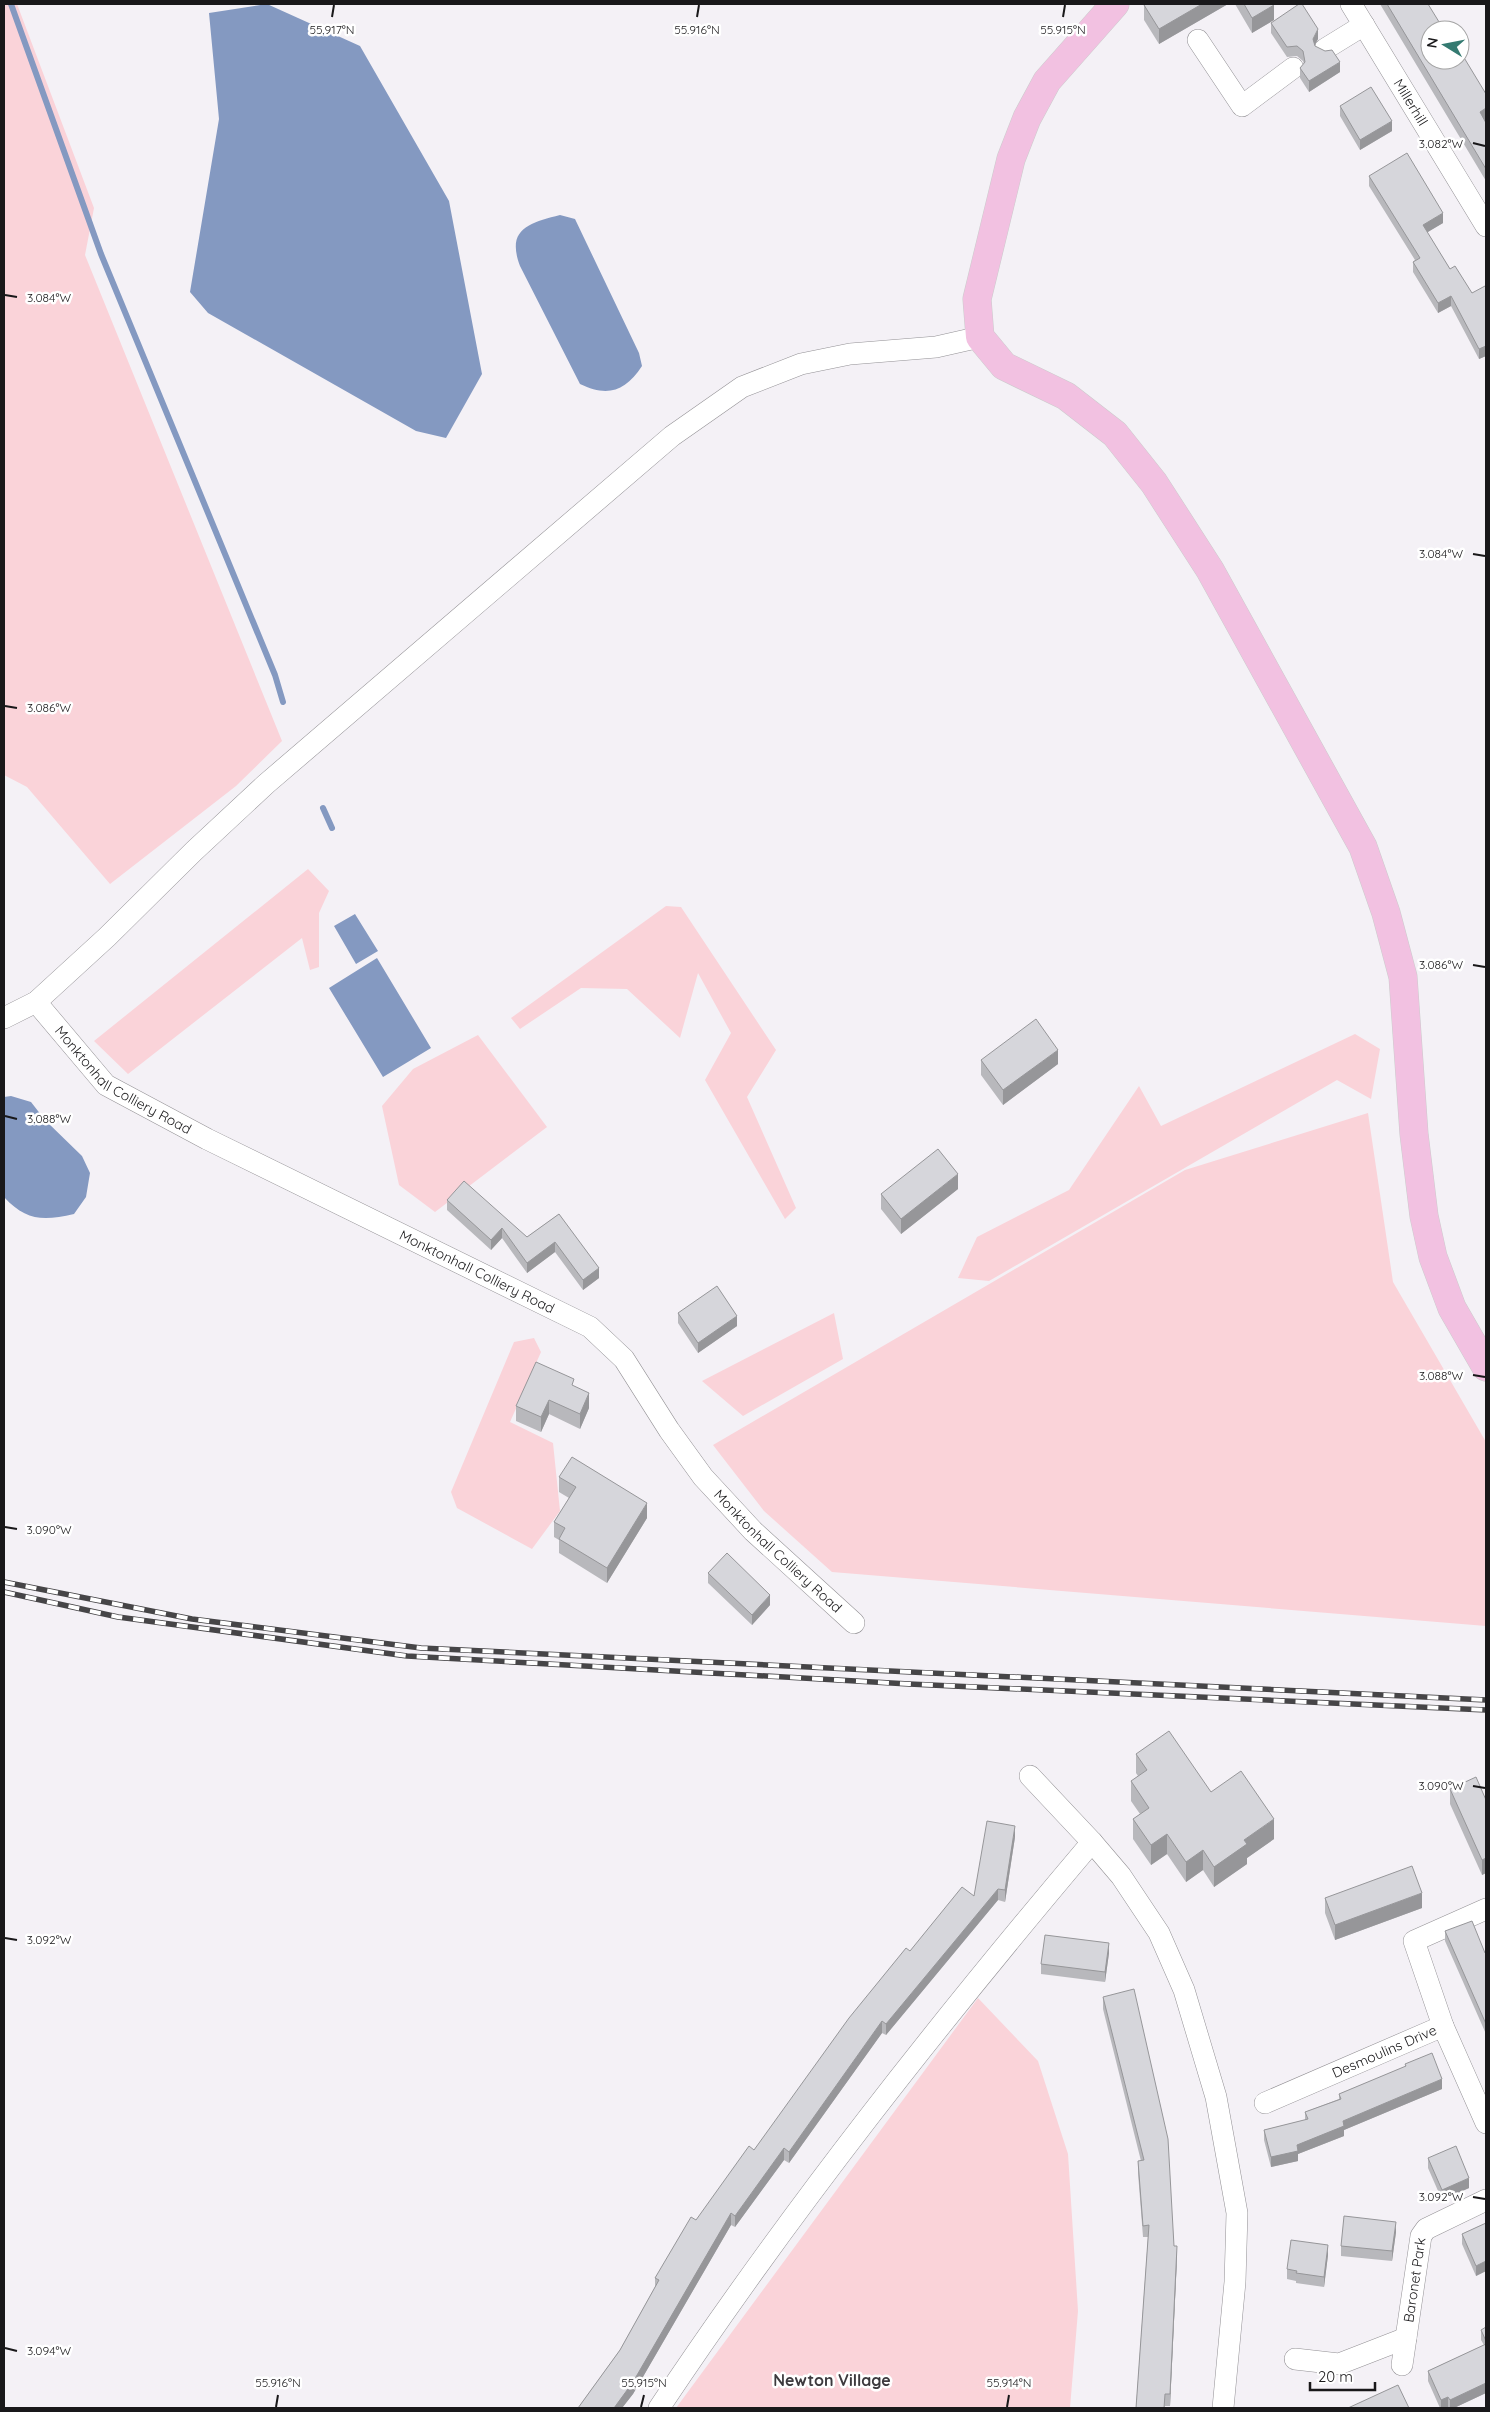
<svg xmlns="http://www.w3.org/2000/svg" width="1490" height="2412" viewBox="0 0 1490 2412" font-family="Quicksand,sans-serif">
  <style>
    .green { fill: #fad3d9 }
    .water { fill: #8499c1 }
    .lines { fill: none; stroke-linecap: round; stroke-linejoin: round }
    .stream { stroke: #8499c1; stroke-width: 6 }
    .minor-casing { stroke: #939195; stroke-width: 22 }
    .major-casing { stroke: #cccccd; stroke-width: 29 }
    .minor { stroke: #fff; stroke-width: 21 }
    .major { stroke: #f2c1e1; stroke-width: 28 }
    .rail-casing { stroke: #464547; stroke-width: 5.5 }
    .rail { stroke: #fff; stroke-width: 4; stroke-dasharray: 11; stroke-linecap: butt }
    .wall { fill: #b8b8bc }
    .shaded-wall { fill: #969699 }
    .building { fill: #d6d6db; stroke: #969699 }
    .ticks { fill: none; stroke: #19181a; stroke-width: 2 }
    .labels { text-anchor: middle; stroke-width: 5; stroke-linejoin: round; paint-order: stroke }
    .street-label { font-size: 14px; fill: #19181a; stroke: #fff }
    .quarter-label { font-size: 16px; font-weight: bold; fill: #3d3a3e; stroke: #fff }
    .ticks-label { font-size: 12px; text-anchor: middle; fill: #19181a; stroke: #fff; stroke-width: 5; stroke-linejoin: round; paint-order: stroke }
  </style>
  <rect width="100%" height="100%" fill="#f4f1f6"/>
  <!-- green -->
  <path class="green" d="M4,4H17L94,208L85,255L282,741L236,786L110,884L27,787L4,775Z
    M308,869L329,891L319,913V967L310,970L302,938L128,1074L94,1041Z
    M666,906L681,907L776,1050L747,1097L796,1208L785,1219L705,1080L731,1033L698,973L680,1038L627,989L581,988L520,1029L511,1018Z
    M1355,1034L1380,1049L1371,1099L1337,1080L989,1281L958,1278L977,1237L1069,1190L1139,1086L1161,1126Z
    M478,1035L547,1127L435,1212L399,1185L382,1106L413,1069Z
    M1368,1113L1393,1282L1486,1442V1626L832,1572L764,1511L713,1445L1185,1170Z
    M834,1313L843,1359L743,1416L702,1381Z
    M534,1338L541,1352L510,1422L553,1443L560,1511L532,1549L457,1508L451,1492L514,1342Z
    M978,1998L1038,2061L1068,2154L1078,2311L1070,2408H676Z"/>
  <!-- water -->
  <path class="water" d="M267,4L360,46L449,201L482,374L446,438L416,431L208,313L190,292L219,119L209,13Z
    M560,215L575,219L639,353L642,366C625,392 607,397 580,384L520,266C506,229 529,223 560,215Z
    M355,914L378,951L356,964L334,926Z
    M377,958L431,1048L383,1077L329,988Z
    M11,1096L31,1102L45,1120L82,1156L90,1173L86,1197L74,1214C43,1221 26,1221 4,1197V1097Z"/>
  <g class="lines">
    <!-- stream -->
    <path class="stream" d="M11,4L101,254L275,675L283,702
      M323,808L332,828"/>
    <!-- minor casing -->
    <g class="minor-casing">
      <g id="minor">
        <path id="s1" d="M1351,4L1486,226"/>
        <path d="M1198,40L1242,106L1293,68"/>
        <path d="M1325,49L1364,25"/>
        <path id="s2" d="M36,1002L106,1085L207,1139L590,1327L624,1359L669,1430L703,1477L753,1531L854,1623"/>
        <path d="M4,1018L36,1002L107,937L194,851L266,784L672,436L742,387L801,364L850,354L936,347L980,337"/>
        <path d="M1030,1776L1092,1842L1121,1876L1159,1933L1184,1990L1216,2097L1237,2213L1235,2282L1223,2408"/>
        <path d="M1443,2026L1414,1941L1486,1909"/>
        <path id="s3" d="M1265,2103L1443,2026L1486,2123"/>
        <path d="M1295,2359L1339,2364L1406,2338"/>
        <path id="s4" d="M1402,2365L1421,2236L1426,2229L1486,2200"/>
        <path d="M659,2408C791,2210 939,2023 1092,1842"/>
      </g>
    </g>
    <!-- major casing -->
    <g class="major-casing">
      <path id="major" d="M1115,4L1047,81L1027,118L1011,159L977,299L980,337L1004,366L1066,396L1115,434L1154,483L1210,570L1363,847L1386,913L1403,977L1414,1134L1424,1216L1433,1257L1452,1308L1486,1367"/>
    </g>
    <!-- minor -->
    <use href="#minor" class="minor"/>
    <!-- major -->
    <use href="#major" class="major"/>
    <!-- rail casing -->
    <g class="rail-casing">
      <path id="rail" d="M4,1582L192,1619L421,1648L1486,1700
        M4,1592L118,1617L407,1656L909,1684L1486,1710"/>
    </g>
    <!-- rail -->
    <use href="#rail" class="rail"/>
  </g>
  <!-- wall -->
  <path class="wall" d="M1228,4L1159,44L1144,20V5Z
    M1235,4H1273L1274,20L1252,33Z
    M1380,4H1428L1486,123V181Z
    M1271,23L1318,39L1314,45L1340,72L1309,92L1300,78V68L1304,64L1303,61L1297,56L1287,57L1271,33Z
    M1340,106L1392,131L1360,150L1340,116Z
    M1369,176L1443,223L1427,232L1450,269L1472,293L1486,288V356L1479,359L1451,306L1438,313L1413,272V262L1415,260L1369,186Z
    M981,1060L1058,1064L1003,1105L981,1075Z
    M958,1189L901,1234L881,1209V1194Z
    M447,1200L527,1237L559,1214L599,1278L583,1290L555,1252L527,1273L502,1238L491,1250L447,1210Z
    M678,1313L737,1326L698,1353L678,1323Z
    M574,1386L589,1408L580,1429L549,1414L541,1432L516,1421V1406Z
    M559,1477L647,1518L607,1583L559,1553V1540L554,1537V1522L569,1498L559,1492Z
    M708,1573L770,1605L752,1625L708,1583Z
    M1136,1754L1211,1792L1274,1839L1247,1858V1864L1214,1887L1203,1870L1186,1882L1167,1854L1151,1865L1133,1839V1819L1140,1814L1131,1801V1781L1138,1776L1136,1773Z
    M1450,1789L1486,1800V1873L1482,1875L1450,1804Z
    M1015,1837L1005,1902L998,1900L886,2035L882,2033L789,2163L784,2160L735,2227L731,2225L633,2394L622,2408H578L620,2350L655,2287V2278L696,2220L754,2150L910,1951L974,1896Z
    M1325,1898L1422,1908L1335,1940L1325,1913Z
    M1445,1931L1485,1953H1486V2034L1445,1941Z
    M1109,1953L1105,1982L1041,1974V1964Z
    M1103,1997L1177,2258L1170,2406H1165L1164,2408H1136L1148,2237H1143L1138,2173V2161H1141L1103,2009Z
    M1405,2064L1442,2089L1344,2130V2136L1298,2154V2161L1271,2167L1264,2140V2130L1305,2120V2112L1339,2099V2094L1405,2067Z
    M1428,2158L1469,2188L1442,2200L1428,2168Z
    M1486,2223V2271L1476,2276L1462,2244V2234Z
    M1396,2232L1392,2261L1341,2256V2246Z
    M1328,2255L1324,2287L1296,2283V2281L1287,2279V2269Z
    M1486,2327V2393L1454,2408H1449L1448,2407L1445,2408H1440L1428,2381V2371L1484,2345L1481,2340V2330Z"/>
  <!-- shaded-wall -->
  <path class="shaded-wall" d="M1202,4H1228L1159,44V29Z
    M1274,5V20L1252,33V18Z
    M1318,29V39L1313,49V39Z
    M1340,62V72L1309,92V81Z
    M1486,108V121L1480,124V112Z
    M1392,121V131L1360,150V140Z
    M1443,213V223L1423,235V225Z
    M1451,296V306L1438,313V303Z
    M1486,346V356L1479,359V349Z
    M1058,1050V1064L1003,1105V1090Z
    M958,1174V1189L901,1234V1219Z
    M502,1228V1238L491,1250V1240Z
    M555,1242V1252L527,1273V1263Z
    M599,1268V1278L583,1290V1280Z
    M737,1316V1326L698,1353V1343Z
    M589,1393V1408L580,1429V1414Z
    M549,1400V1414L541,1432V1417Z
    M647,1503V1518L607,1583V1568Z
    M770,1595V1605L752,1625V1615Z
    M1274,1819V1839L1247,1858V1864L1214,1887V1867L1244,1840Z
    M1015,1826V1837L1005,1902V1890Z
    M1167,1834V1854L1151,1865V1845Z
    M1203,1850V1870L1186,1882V1862Z
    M1486,1858V1873L1482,1875V1860Z
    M998,1889V1900L886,2035V2024Z
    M1422,1893V1908L1335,1940V1925Z
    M1109,1943V1953L1105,1982V1972Z
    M882,2021V2033L789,2163V2152Z
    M1442,2079V2089L1344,2130V2136L1298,2154V2161L1271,2167V2157L1343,2121Z
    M784,2148V2160L735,2227V2216Z
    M1469,2178V2188L1442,2200V2190Z
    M731,2213V2225L633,2394L622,2408H614Z
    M1396,2222V2232L1392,2261V2251Z
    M1328,2245V2255L1324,2287V2277Z
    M1177,2246V2258L1170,2406V2394Z
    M1486,2261V2271L1476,2276V2266Z
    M1486,2383V2393L1454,2408H1450V2400Z
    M1448,2397V2407L1445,2408H1441V2400Z"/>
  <!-- building -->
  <path class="building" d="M1146,4H1202L1159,29L1144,5Z
    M1244,4H1273L1274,5L1252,18Z
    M1299,4H1302L1318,29L1313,39L1315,46L1325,51L1332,50L1340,62L1309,81L1300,68L1305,62L1303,51L1297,46L1287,47L1271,23Z
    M1387,4H1428L1444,30H1430V60H1460V51L1486,94V108L1480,112L1486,123V169Z
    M1371,87L1392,121L1360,140L1340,106Z
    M1407,153L1443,213L1423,225L1450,269L1455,266L1472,293L1485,286L1486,288V346L1479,349L1451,296L1438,303L1413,262L1420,258L1369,176Z
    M1036,1019L1058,1050L1003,1090L981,1060Z
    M938,1149L958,1174L901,1219L881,1194Z
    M464,1181L527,1237L559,1214L599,1268L583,1280L555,1242L527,1263L502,1228L491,1240L447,1200Z
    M717,1286L737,1316L698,1343L678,1313Z
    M536,1362L574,1379L572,1385L589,1393L580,1414L549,1400L541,1417L516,1406Z
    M572,1457L647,1503L607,1568L559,1539L565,1528L554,1522L576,1487L559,1477Z
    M727,1553L770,1595L752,1615L708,1573Z
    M1169,1731L1211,1792L1241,1771L1274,1819L1244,1840L1247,1844L1214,1867L1203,1850L1186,1862L1167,1834L1151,1845L1133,1819L1149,1808L1131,1781L1147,1770L1136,1754Z
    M1476,1777L1486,1800V1858L1482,1860L1450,1789Z
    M987,1821L1015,1826L1005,1890L998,1889L886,2024L882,2021L789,2152L784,2148L735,2216L731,2213L633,2382L614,2408H578L620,2350L659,2280L655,2278L691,2217L696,2220L749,2146L754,2150L849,2018L906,1948L910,1951L962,1887L974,1896Z
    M1412,1866L1422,1893L1335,1925L1325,1898Z
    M1472,1921L1485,1953H1486V2024L1445,1931Z
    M1045,1935L1109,1943L1105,1972L1041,1964Z
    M1134,1989L1168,2139L1174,2246H1177L1170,2394H1165L1164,2408H1136L1149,2225L1143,2226L1138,2161L1144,2160L1103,1997Z
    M1432,2053L1442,2079L1343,2121L1344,2126L1297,2145L1298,2151L1271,2157L1264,2130L1308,2119L1305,2112L1341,2099L1339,2094L1406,2066L1405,2064Z
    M1456,2146L1469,2178L1442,2190L1428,2158Z
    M1344,2216L1396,2222L1392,2251L1341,2246Z
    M1486,2223V2261L1476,2266L1462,2234Z
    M1291,2240L1328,2245L1324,2277L1296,2273L1297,2271L1287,2269Z
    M1486,2327V2341L1481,2330Z
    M1486,2344V2383L1450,2400L1448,2397L1441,2400L1428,2371Z
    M1398,2385L1409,2408H1348Z"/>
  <!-- ticks -->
  <path class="ticks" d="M332,17L334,5M697,17L699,5M1063,17L1065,5M1473,143L1485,146M5,295L17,297M1473,554L1485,556M5,706L17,708M1473,965L1485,967M5,1116L17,1119M1473,1375L1485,1377M5,1527L17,1529M1473,1786L1485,1788M5,1938L17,1940M1473,2197L1485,2199M5,2348L17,2351M276,2407L278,2395M641,2407L644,2395M1007,2407L1009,2395"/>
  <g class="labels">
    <!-- street labels -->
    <g class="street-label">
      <text dy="5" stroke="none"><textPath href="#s1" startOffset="115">Millerhill</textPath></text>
      <text dy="5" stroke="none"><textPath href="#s2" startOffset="119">Monktonhall Colliery Road</textPath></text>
      <text dy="5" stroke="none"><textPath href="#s2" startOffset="524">Monktonhall Colliery Road</textPath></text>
      <text dy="5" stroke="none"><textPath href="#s2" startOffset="944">Monktonhall Colliery Road</textPath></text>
      <text dy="5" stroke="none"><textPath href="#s3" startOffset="130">Desmoulins Drive</textPath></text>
      <text dy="5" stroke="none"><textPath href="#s4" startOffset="86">Baronet Park</textPath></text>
    </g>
    <!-- quarter labels -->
    <g class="quarter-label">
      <text x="832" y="2386">Newton Village</text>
    </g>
  </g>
  <g class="ticks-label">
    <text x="332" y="34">55.917°N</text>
    <text x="697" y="34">55.916°N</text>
    <text x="1063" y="34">55.915°N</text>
    <text x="1441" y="148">3.082°W</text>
    <text x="49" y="302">3.084°W</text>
    <text x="1441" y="558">3.084°W</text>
    <text x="49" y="712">3.086°W</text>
    <text x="1441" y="969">3.086°W</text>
    <text x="49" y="1123">3.088°W</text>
    <text x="1441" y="1380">3.088°W</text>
    <text x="49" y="1534">3.090°W</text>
    <text x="1441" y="1790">3.090°W</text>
    <text x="49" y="1944">3.092°W</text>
    <text x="1441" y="2201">3.092°W</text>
    <text x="49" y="2355">3.094°W</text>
    <text x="278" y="2387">55.916°N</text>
    <text x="644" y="2387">55.915°N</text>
    <text x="1009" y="2387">55.914°N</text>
  </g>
  <!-- border -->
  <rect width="1490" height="2412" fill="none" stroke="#19181a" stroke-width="10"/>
  <!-- north arrow -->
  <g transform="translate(1445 45) rotate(280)"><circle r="24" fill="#ffffff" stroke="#a3a3a3"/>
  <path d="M0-4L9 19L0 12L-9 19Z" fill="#347a71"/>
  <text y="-8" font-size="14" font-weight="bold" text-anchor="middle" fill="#19181a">N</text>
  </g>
  <!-- scale -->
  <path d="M1310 2382v8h65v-8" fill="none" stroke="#19181a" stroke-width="2.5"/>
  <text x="1318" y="2382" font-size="15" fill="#19181a" stroke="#ffffff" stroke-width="4" paint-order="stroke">20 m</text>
</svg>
